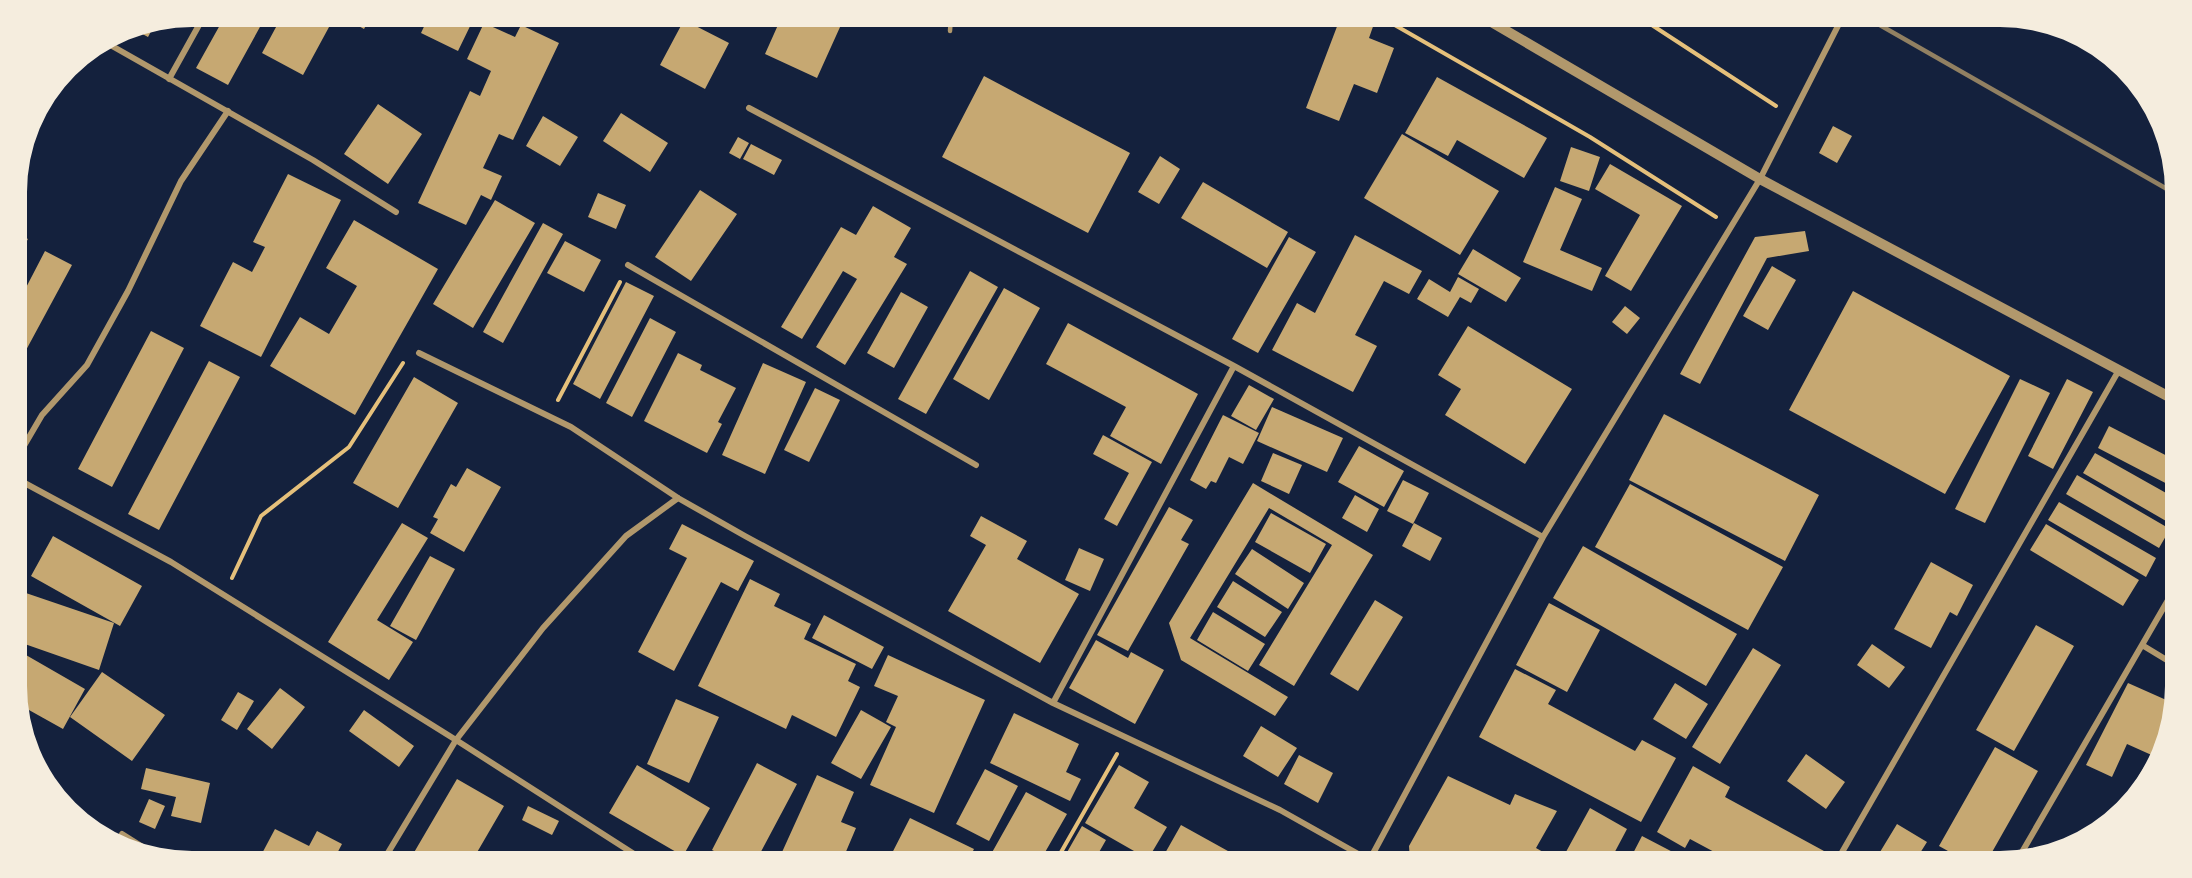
<svg xmlns="http://www.w3.org/2000/svg" width="2192" height="878" viewBox="0 0 2192 878" font-family="Cabin,sans-serif">
  <style>
    .building { fill: #c6a872 }
    .lines { fill: none; stroke-linecap: round; stroke-linejoin: round }
    .path { stroke: #e5c07b; stroke-width: 4 }
    .service { stroke: #b1986c; stroke-width: 4.5 }
    .minor { stroke: #b1986c; stroke-width: 6 }
    .tertiary { stroke: #b1986c; stroke-width: 10 }
    .rail { stroke: #918062; stroke-width: 4.5 }
  </style>
  <rect width="100%" height="100%" fill="#14213d"/>
  <!-- building -->
  <path class="building" d="M225,16H266L228,85L196,68Z
    M282,16H335L303,75L262,53Z
    M341,16H371L364,29Z
    M429,16H475L458,51L421,33Z
    M782,16H845L817,78L765,54Z
    M859,16H883L879,25Z
    M1341,16L1376,18L1369,38L1394,48L1377,93L1354,84L1339,121L1306,108Z
    M684,20L729,43L705,89L660,65Z
    M484,23L515,37L521,25L559,43L513,140L499,134L483,168L502,176L491,200L481,195L466,225L418,203L470,91L480,96L491,71L467,59Z
    M155,24L148,37L131,28L139,27Z
    M984,76L1130,153L1088,233L942,157Z
    M1437,77L1547,138L1524,178L1457,140L1448,156L1405,133Z
    M378,104L422,134L388,184L344,154Z
    M621,113L668,143L650,172L603,141Z
    M543,116L578,137L560,166L526,146Z
    M1833,126L1852,136L1837,163L1819,153Z
    M1402,134L1499,191L1460,255L1364,198Z
    M738,137L749,143L740,159L729,153Z
    M751,144L782,160L774,175L743,159Z
    M1571,147L1600,157L1589,191L1560,181Z
    M1160,156L1180,169L1159,204L1138,192Z
    M1610,164L1682,206L1631,291L1605,276L1640,215L1595,189Z
    M288,174L341,200L261,357L200,326L233,262L252,272L265,247L253,242Z
    M1203,182L1288,232L1267,268L1181,218Z
    M1555,187L1582,199L1560,250L1602,268L1592,291L1523,262Z
    M700,190L737,214L691,281L655,257Z
    M598,193L626,205L616,229L588,217Z
    M495,200L535,223L473,328L433,304Z
    M873,206L911,228L894,257L907,264L845,365L816,347L857,279L843,271L802,339L781,327L841,227L856,235Z
    M354,220L438,269L355,415L270,366L300,317L329,334L357,286L326,268Z
    M543,223L563,234L503,343L483,332Z
    M1805,231L1809,251L1767,258L1700,384L1680,374L1755,237Z
    M17,233L28,239L17,258Z
    M1355,235L1422,271L1409,294L1384,281L1355,335L1377,346L1353,392L1272,350L1297,303L1315,313Z
    M1289,237L1316,252L1258,353L1232,339Z
    M565,241L601,260L584,292L547,273Z
    M1473,249L1521,278L1506,302L1458,274Z
    M45,251L72,265L18,365V303Z
    M1772,266L1796,280L1768,330L1743,316Z
    M970,271L998,287L926,414L898,399Z
    M1458,277L1479,289L1471,303L1460,297L1448,317L1417,299L1429,279L1450,292Z
    M626,282L654,296L600,399L573,384Z
    M1004,288L1040,308L989,400L953,379Z
    M1853,291L2010,376L1945,494L1789,410Z
    M901,292L928,307L894,368L867,353Z
    M1625,306L1640,318L1627,334L1612,322Z
    M650,318L676,332L632,417L606,403Z
    M1068,323L1198,394L1161,464L1110,436L1126,407L1046,364Z
    M1468,326L1572,389L1525,464L1445,415L1461,389L1438,375Z
    M151,331L184,348L112,487L78,469Z
    M678,353L702,365L700,370L736,388L718,422L722,424L707,453L644,421Z
    M209,361L240,377L159,530L128,514Z
    M763,363L806,382L765,474L722,455Z
    M414,377L458,403L398,508L353,483Z
    M2020,379L2050,393L1985,523L1955,509Z
    M2067,379L2093,392L2053,469L2028,456Z
    M1249,385L1274,399L1256,430L1231,416Z
    M815,388L840,400L809,462L784,450Z
    M1272,407L1343,438L1327,472L1257,441Z
    M1664,414L1819,495L1785,561L1629,480Z
    M1223,415L1259,433L1243,464L1229,457L1216,483L1211,481L1206,489L1190,480Z
    M2109,426L2175,460V488L2098,448Z
    M1103,435L1152,462L1117,526L1104,519L1129,473L1093,454Z
    M1359,446L1404,471L1384,507L1338,482Z
    M1273,453L1302,465L1289,494L1261,481Z
    M2095,453L2175,498L2173,525L2083,473Z
    M467,468L501,487L464,552L430,533L438,519L433,517L451,484L456,487Z
    M2077,475L2170,529L2159,548L2066,494Z
    M1403,480L1429,493L1413,524L1387,511Z
    M1253,483L1373,555L1294,686L1259,665L1332,545L1269,508L1190,638L1288,697L1275,716L1181,660L1169,623Z
    M1630,484L1783,567L1748,630L1595,547Z
    M1355,495L1379,509L1367,532L1342,518Z
    M2059,502L2156,558L2146,577L2048,520Z
    M1169,507L1193,520L1181,540L1189,544L1128,651L1097,635Z
    M1271,513L1326,544L1310,573L1255,542Z
    M981,516L1027,541L1017,559L1079,594L1040,663L948,611L986,545L970,536Z
    M402,523L428,538L377,620L413,642L389,680L328,642Z
    M1414,523L1442,538L1430,561L1402,546Z
    M682,524L754,561L738,591L721,582L674,671L638,652L687,558L669,549Z
    M2046,524L2139,580L2123,606L2030,550Z
    M53,536L142,586L120,626L31,576Z
    M1583,546L1737,634L1706,686L1553,598Z
    M1079,548L1104,559L1090,591L1065,580Z
    M1252,549L1304,583L1288,609L1235,574Z
    M430,556L455,569L416,640L390,626Z
    M1931,562L1973,585L1957,616L1950,612L1931,648L1894,629Z
    M750,579L780,594L774,606L811,624L804,639L856,664L848,681L860,687L836,737L792,715L786,729L698,686Z
    M1233,581L1282,612L1265,637L1217,607Z
    M20,591L114,623L99,670L19,642Z
    M1375,600L1403,617L1358,691L1330,674Z
    M1549,603L1600,630L1567,692L1516,665Z
    M1213,612L1265,644L1248,671L1197,640Z
    M824,615L884,647L872,669L812,638Z
    M2036,625L2074,646L2014,751L1976,730Z
    M1096,640L1128,658L1131,652L1164,670L1135,724L1069,688Z
    M1872,644L1905,667L1889,688L1857,665Z
    M1753,648L1781,665L1720,764L1692,747Z
    M19,651L85,689L63,729L20,705Z
    M888,655L985,700L934,813L870,785L896,727L886,722L898,696L874,686Z
    M1515,669L1556,690L1548,704L1635,751L1642,740L1676,758L1641,822L1479,737Z
    M102,672L165,715L132,761L70,717Z
    M1675,683L1708,704L1686,739L1653,719Z
    M2128,683L2173,703L2166,743L2156,757L2127,744L2112,777L2086,765Z
    M280,688L305,707L272,749L247,729Z
    M238,692L254,701L237,730L221,720Z
    M676,699L719,717L689,783L647,764Z
    M364,710L414,746L399,767L349,731Z
    M861,710L891,727L861,779L831,763Z
    M1014,713L1079,744L1066,772L1081,779L1070,801L990,763Z
    M1261,726L1297,748L1278,777L1243,756Z
    M1995,747L2038,771L1987,861H1966L1939,846Z
    M1806,754L1845,782L1826,809L1787,781Z
    M1299,755L1333,773L1318,803L1284,784Z
    M757,763L797,784L756,861H734L712,850Z
    M2146,764L2149,766L2129,794L2128,793Z
    M637,765L710,808L683,856L609,813Z
    M1119,765L1149,782L1134,808L1167,827L1148,859L1085,823Z
    M1693,766L1730,787L1725,797L1824,851L1818,861H1731L1690,839L1685,848L1657,832Z
    M146,768L210,783L201,823L171,816L176,797L141,789Z
    M985,769L1018,786L989,841L956,824Z
    M817,775L854,792L841,822L856,828L842,861H778Z
    M1448,776L1510,805L1515,794L1557,811L1536,848L1559,861H1410L1409,846Z
    M457,779L504,806L472,861H409Z
    M1026,792L1067,814L1040,861H1000L990,856Z
    M149,799L165,806L155,829L139,822Z
    M528,806L559,821L552,835L522,820Z
    M1590,808L1627,829L1610,861H1561Z
    M910,818L974,849L968,861H888Z
    M1897,824L1927,842L1915,861H1896L1880,852Z
    M1181,825L1246,861H1175L1164,855Z
    M1082,826L1106,840L1094,861H1062Z
    M275,829L309,846L317,831L342,844L333,861H258Z
    M1642,836L1690,861H1629Z"/>
  <g class="lines">
    <!-- path -->
    <path class="path" d="M1379,16L1590,137L1716,217
      M1638,16L1776,106
      M558,400L620,282
      M232,578L261,516L349,447L403,363
      M1056,861L1117,754"/>
    <!-- service -->
    <path class="service" d="M950,31L951,16"/>
    <!-- minor -->
    <path class="minor" d="M537,16L541,19
      M105,42L313,160L396,212
      M169,79L204,16
      M749,108L1234,366L1543,537
      M628,265L976,465
      M419,353L571,427L678,498L745,536L1053,703L1280,810L1369,860
      M18,456L42,415L87,365L128,291L181,181L228,111
      M19,480L171,562L456,740L645,861
      M2142,645L2175,665
      M1053,703L1234,366
      M122,834L157,856
      M2018,859L2175,588
      M383,861L456,740L543,628L626,536L678,498
      M1369,861L1543,537L1760,179L1843,16
      M1837,861L2119,370"/>
    <!-- tertiary -->
    <path class="tertiary" d="M1481,16L1760,179L2175,400"/>
    <!-- rail -->
    <path class="rail" d="M1864,16L2174,193"/>
  </g>
  <!-- crop -->
  <path d="M0 0H2192V878H0ZM192 27H2000A165 165 0 0 1 2165 192V686A165 165 0 0 1 2000 851H192A165 165 0 0 1 27 686V192A165 165 0 0 1 192 27Z" fill="#f5edde" fill-rule="evenodd"/>
</svg>
